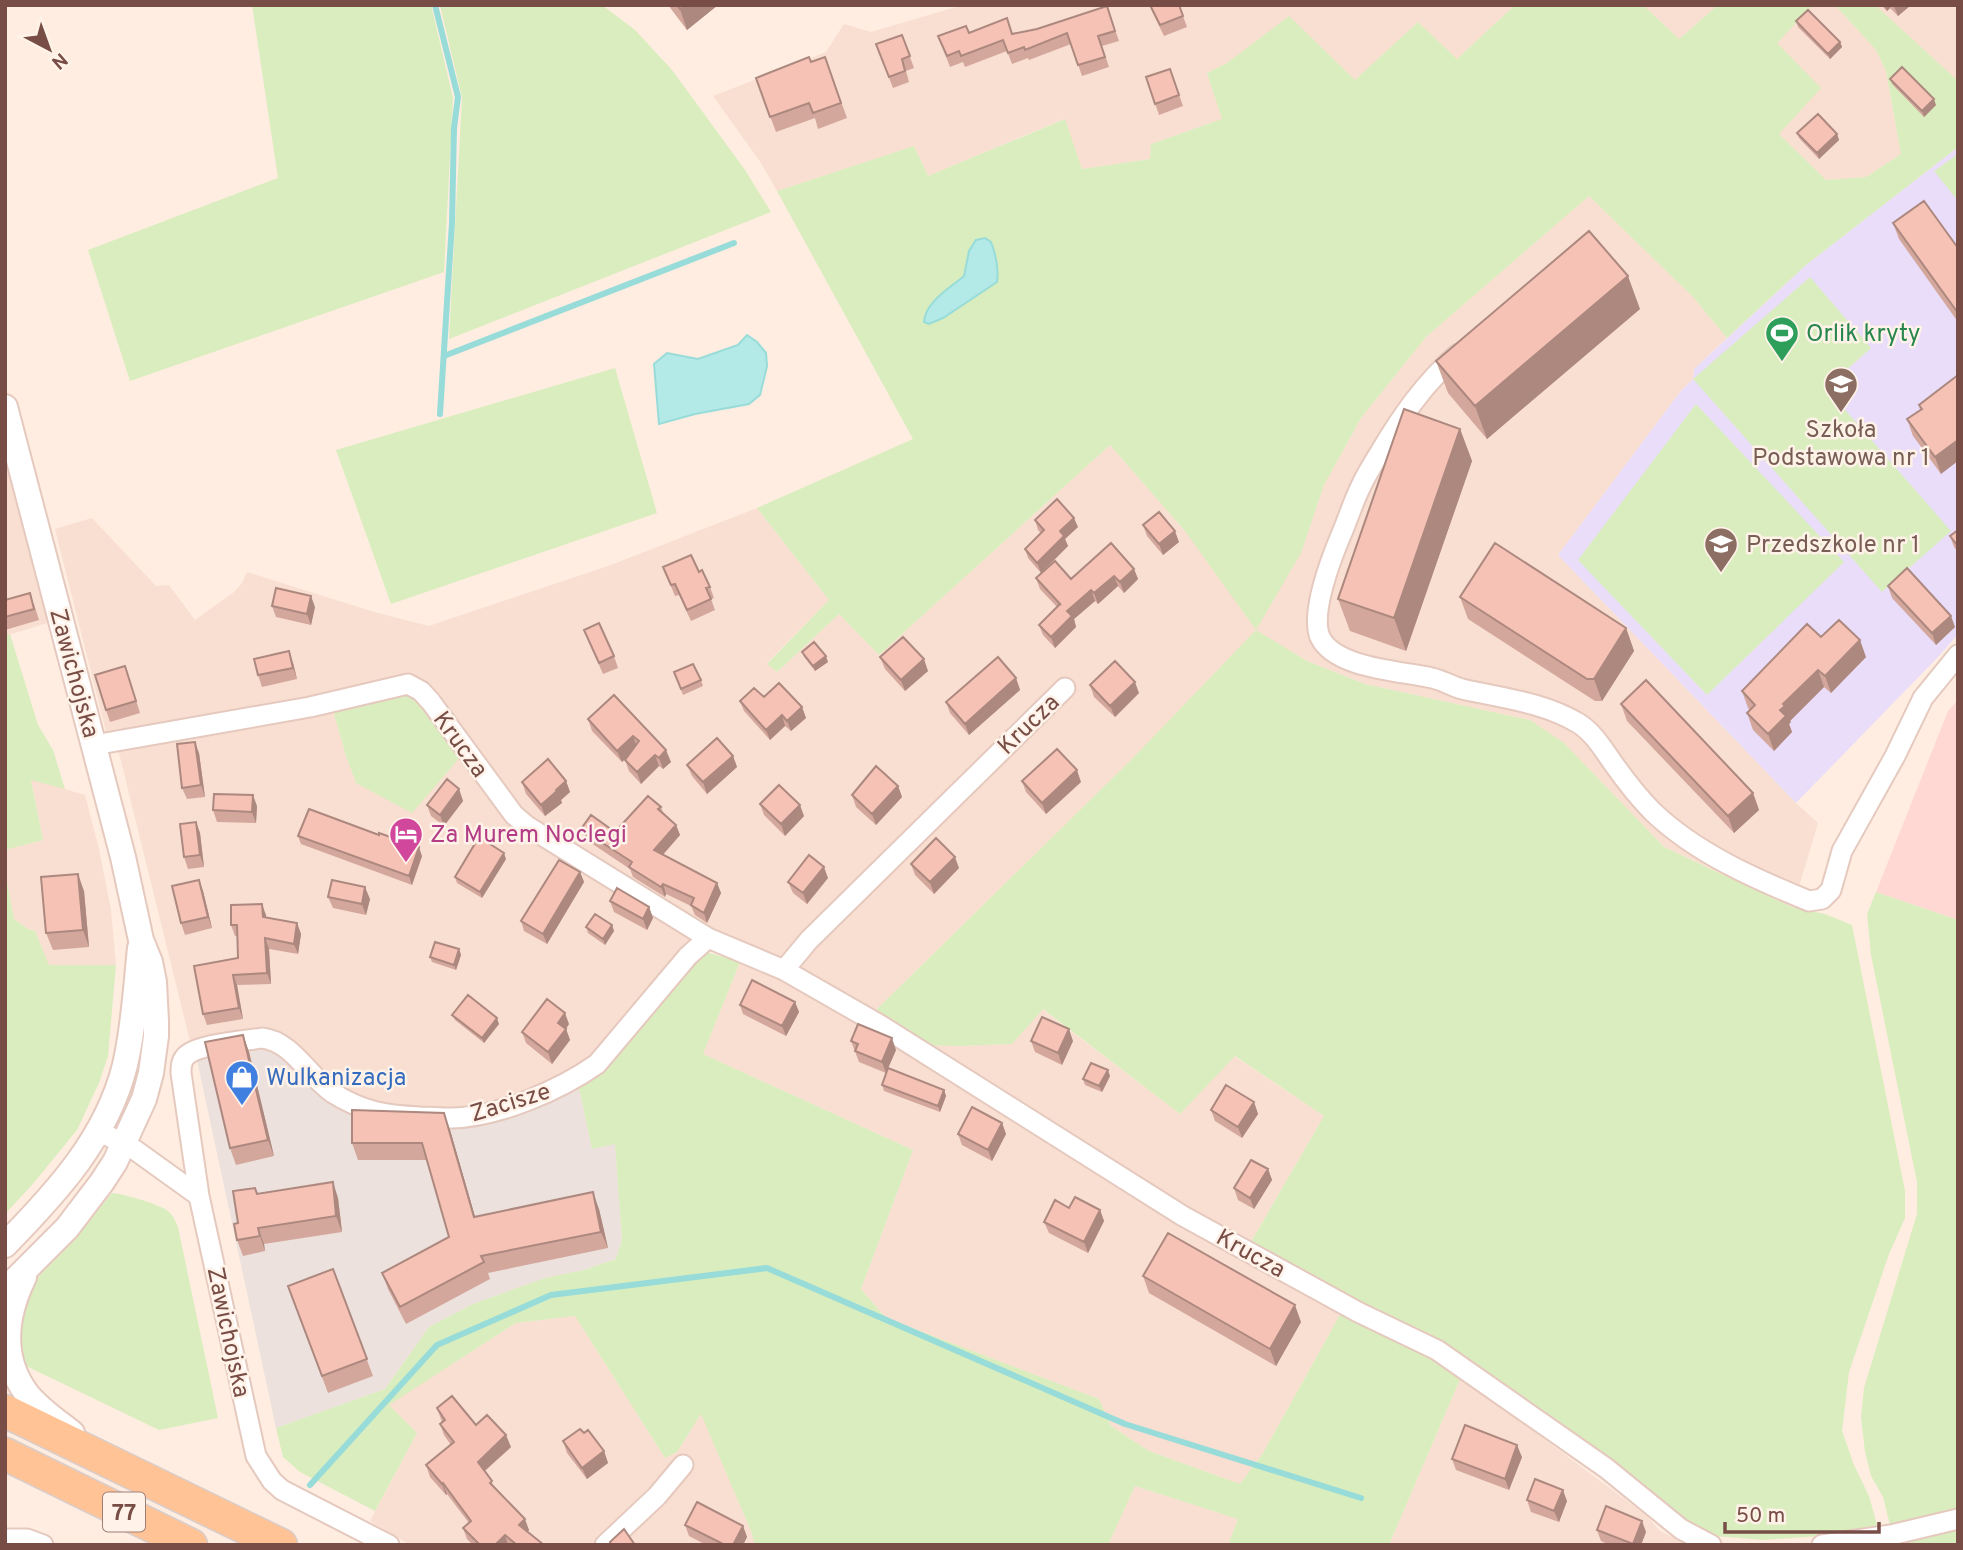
<svg xmlns="http://www.w3.org/2000/svg" width="1963" height="1550" viewBox="0 0 1963 1550" font-family="Overpass,sans-serif">
  <style>
    .residential { fill: #f9dfd1 }
    .commercial { fill: #ffd8d3 }
    .industrial { fill: #ece1dc }
    .education { fill: #eaddfa }
    .green { fill: #daedbe }
    .water { fill: #b3e9e6; stroke: #98dcd9; stroke-width: 2 }
    .lines { fill: none; stroke-linecap: round; stroke-linejoin: round }
    .stream { stroke: #98dcd9; stroke-width: 6 }
    .minor-casing { stroke: #e5c9be; stroke-width: 23 }
    .tertiary-casing { stroke: #e5c9be; stroke-width: 28 }
    .primary-casing { stroke: #d9cdcb; stroke-width: 35 }
    .minor { stroke: #fff; stroke-width: 19 }
    .tertiary { stroke: #fff; stroke-width: 24 }
    .primary { stroke: #ffc396; stroke-width: 32 }
    .wall { fill: #d4a79c }
    .shaded-wall { fill: #ac887f }
    .building { fill: #f6c2b5; stroke: #ac887f; stroke-width: 2 }
    .labels { text-anchor: middle; stroke-width: 5; stroke-linejoin: round; paint-order: stroke }
    .shield { fill: #fff2e8; stroke: #a07e76; stroke-width: 2 }
    .shield-label { font-size: 23px; font-weight: bold; fill: #774d45 }
    .leisure-label { font-size: 24px; fill: #27864d; stroke: #fff2e8; text-anchor: start }
    .education-label { font-size: 24px; fill: #785e54; stroke: #fff2e8 }
    .street-label { font-size: 24px; fill: #774d45; stroke: #fff2e8 }
    .hotel-label { font-size: 24px; fill: #b23c85; stroke: #fff2e8; text-anchor: start }
    .shop-label { font-size: 24px; fill: #366cbe; stroke: #fff2e8; text-anchor: start }
  </style>
  <rect width="100%" height="100%" fill="#feede0"/>
  <!-- residential -->
  <path class="residential" d="M963,5H1515L1457,59L1418,22L1355,81L1227,63L1207,73L1222,119L1151,144L1150,159L1082,169L1064,119L928,176L914,146L777,191L761,163L713,96L826,52L844,24L871,32Z
    M1643,5H1718L1679,39Z
    M1813,5H1835L1876,50L1886,71L1901,154L1866,177L1826,180L1779,134L1777,42Z
    M1875,5H1958V81L1899,28Z
    M1589,196L1692,296L1727,338L1694,369L1693,379L1680,392L1558,555L1796,803L1818,823L1793,907L1664,847L1564,743L1530,720L1365,684L1307,661L1256,631L1130,761L872,1014L831,988L764,951L729,942L539,828L389,683L129,731L106,732L55,529L92,518L156,586L169,585L195,620L234,592L242,583L247,572L374,612L429,626L611,565L757,508L829,600L767,663L777,672L839,614L879,655L1110,445L1185,531L1301,553L1324,485L1361,418L1426,337Z
    M5,448L51,622L5,636Z
    M332,707L346,756L356,783L462,755L507,820L526,838L682,929L690,939L673,957L607,1040L585,1059L558,1079L495,1104L454,1113L376,1107L351,1093L301,1053L191,1045L118,749Z
    M31,779L85,795L99,849L111,910L116,965H49L35,931L28,929L14,919L5,871V850L43,840Z
    M740,962L782,976L1341,1313L1263,1453L1240,1484L1149,1451L1111,1426L1099,1399L886,1318L861,1289L913,1150L703,1054Z
    M1042,1009L1180,1114L1234,1056L1324,1116L1248,1247L923,1045L959,1046L1012,1044Z
    M575,1316L665,1458L677,1452L701,1413L751,1531L755,1545H410L370,1521L417,1433L388,1405L516,1323Z
    M1461,1377L1647,1516L1660,1531L1688,1545H1389Z
    M1135,1486L1238,1519L1228,1545H1108Z"/>
  <!-- commercial -->
  <path class="commercial" d="M1958,700V920L1876,892L1948,711Z"/>
  <!-- industrial -->
  <path class="industrial" d="M264,1045L280,1053L369,1119L511,1113L579,1088L592,1148L615,1143L622,1240L616,1259L584,1270L545,1278L473,1304L429,1327L385,1389L276,1428L197,1060Z"/>
  <!-- education -->
  <path class="education" d="M1958,147V634L1940,655L1796,803L1558,555L1680,392L1693,379L1694,369L1806,265Z"/>
  <!-- green -->
  <path class="green" d="M252,5H431L453,98L444,272L130,381L88,250L278,178Z
    M440,5H602L635,30L672,70L745,170L771,212L449,339L462,98Z
    M1515,5H1643L1679,39L1718,5H1813L1777,43L1821,88L1779,134L1826,180L1866,177L1901,154L1886,71L1876,50L1835,5H1875L1958,81V147L1806,265L1727,338L1692,296L1589,196L1426,337L1361,418L1324,485L1301,553L1256,630L1307,661L1365,684L1530,720L1564,743L1664,847L1792,907L1825,914L1852,925L1905,1191V1218L1889,1254L1849,1372L1842,1431L1854,1465L1869,1496L1879,1532L1763,1540L1701,1535L1662,1501L1530,1407L1248,1247L1324,1116L1235,1056L1180,1114L1043,1009L1012,1044L959,1046L923,1045L872,1014L1130,761L1256,630L1185,531L1110,445L879,655L839,614L777,672L767,664L829,600L757,508L913,439L777,191L914,146L928,176L1065,119L1082,169L1150,159L1151,144L1222,119L1207,73L1227,63L1289,16L1355,80L1418,22L1457,59Z
    M1958,154V201L1934,171Z
    M1810,277L1871,348L1826,388L1951,531L1882,592L1693,379Z
    M615,368L657,513L391,604L336,450Z
    M1696,404L1844,562L1707,695L1578,560Z
    M10,634L38,725L53,750L65,789L31,780L43,840L5,850V636Z
    M405,691L423,703L462,755L412,813L356,783L346,756L332,707Z
    M5,871L14,919L28,929L35,931L49,965H116L108,1056L99,1083L77,1130L32,1185L5,1214Z
    M1876,892L1958,920V1515L1928,1521L1890,1525L1883,1497L1871,1476L1865,1452L1861,1417L1864,1388L1917,1214V1182L1871,955L1867,914Z
    M710,953L740,962L703,1054L913,1150L861,1289L886,1318L1099,1399L1111,1426L1149,1451L1240,1484L1263,1453L1341,1313L1435,1360L1461,1377L1389,1545H1228L1238,1519L1135,1486L1108,1545H755L751,1531L701,1414L677,1452L665,1458L575,1316L516,1323L389,1405L417,1433L375,1511L300,1472L283,1457L276,1428L385,1389L429,1327L473,1304L545,1278L584,1270L616,1259L622,1240L615,1144L592,1149L579,1088L603,1069L695,954Z
    M112,1193C124,1194 154,1203 165,1209C172,1213 175,1220 178,1227L218,1418L159,1430L22,1364L17,1324L23,1300L40,1275L81,1231Z
    M1958,1525V1545H1855Z"/>
  <!-- water -->
  <path class="water" d="M985,238L991,242C996,255 999,268 997,282L943,318L929,324L924,322C925,302 950,288 964,276L969,251L976,240Z
    M747,335L757,342L766,353L767,366L760,395L749,404L695,414L659,424L654,364L667,353L698,359L738,345Z"/>
  <g class="lines">
    <!-- stream -->
    <path class="stream" d="M435,5L458,97L454,128L452,223L440,414
      M444,356L734,243
      M310,1485L437,1345L551,1295L767,1268L1125,1424L1361,1498"/>
    <!-- minor casing -->
    <g class="minor-casing">
      <path id="minor" d="M1458,354C1425,382 1401,417 1379,454C1373,464 1366,475 1361,486C1353,502 1348,519 1341,535C1331,559 1310,613 1320,637C1335,669 1403,671 1432,678C1442,680 1451,686 1462,689C1501,698 1543,702 1578,723C1593,732 1603,749 1613,763C1625,780 1638,797 1653,812C1696,853 1755,879 1809,901L1822,899L1831,890L1842,851L1895,756L1923,698L1958,655
        M94,745L310,707L408,684L421,691L431,702L514,815L527,826L708,938L784,970L880,1025L1183,1216L1358,1312L1437,1350L1606,1468L1681,1529L1711,1545
        M784,970L809,940L1065,688
        M99,1131L135,1150L199,1196
        M5,1539H27L43,1545
        M389,1545L282,1490L272,1481L256,1456L199,1196L181,1073C181,1067 181,1062 185,1057C196,1044 244,1041 262,1038C292,1041 309,1077 333,1093C363,1112 385,1115 420,1117C430,1117 441,1118 452,1118C498,1117 560,1090 597,1064L688,956L708,938
        M605,1545L657,1496L683,1465
        M1822,1545L1891,1535L1958,1519"/>
    </g>
    <!-- tertiary casing -->
    <g class="tertiary-casing">
      <path id="tertiary" d="M5,407L123,857L141,940L150,962L154,982L156,1021V1036L151,1073L144,1099L115,1162L102,1182L67,1228L5,1290
        M5,1245C56,1193 107,1138 125,1065C134,1027 136,986 140,948
        M24,1277C5,1316 0,1358 27,1394C40,1410 57,1421 72,1433"/>
    </g>
    <!-- primary casing -->
    <g class="primary-casing">
      <path id="primary" d="M5,1411L281,1545
        M5,1454L191,1545"/>
    </g>
    <!-- minor -->
    <use href="#minor" class="minor"/>
    <!-- tertiary -->
    <use href="#tertiary" class="tertiary"/>
    <!-- primary -->
    <use href="#primary" class="primary"/>
  </g>
  <!-- wall -->
  <path class="wall" d="M668,5H718L687,30Z
    M1149,5H1179L1187,27L1164,36Z
    M1881,5H1911L1898,16L1890,8L1887,11Z
    M1107,6L1119,41L1102,46L1109,67L1082,76L1071,44L1029,60L1028,58L1012,64L1007,51L965,67L963,62L950,67L938,36L1013,33L1037,29Z
    M1796,21L1840,42L1842,47L1830,59L1798,27Z
    M902,35L914,68L906,71L909,82L893,88L876,44Z
    M825,57L847,118L818,129L815,118L776,132L756,78Z
    M1170,69L1183,106L1159,115L1146,77Z
    M1890,79L1936,105L1924,117L1892,84Z
    M1797,133L1837,134L1839,140L1819,159L1799,138Z
    M1893,223L1958,248V322L1899,239Z
    M1640,309L1487,439L1448,393L1436,361Z
    M1958,375L1941,474L1913,436L1907,419L1920,410L1919,405Z
    M1460,429L1472,461L1406,651L1350,631L1338,599Z
    M1035,520L1078,527L1065,539L1068,546L1041,573L1028,558L1025,549L1041,533L1038,530Z
    M1143,525L1179,542L1163,555L1147,536Z
    M1958,530V552L1954,547L1950,536Z
    M663,567L699,572L710,587L714,598L711,599L715,610L691,621L679,595L675,596Z
    M1134,569L1138,579L1124,593L1118,586L1098,604L1095,601L1074,619L1076,627L1055,648L1043,635L1039,625L1057,607L1040,589L1036,578L1071,579Z
    M1888,586L1955,627L1936,645L1892,598Z
    M1460,597L1626,628L1634,651L1602,701H1595L1468,619Z
    M5,600L34,604L39,620L5,630Z
    M272,606L315,607L311,625L276,617Z
    M584,630L614,656L618,668L603,674Z
    M1821,637L1866,657L1831,693L1824,687L1790,721L1791,722L1789,724L1792,732L1774,751L1753,730L1747,713L1750,710L1748,708L1742,691Z
    M802,652L828,662L815,671L804,657Z
    M880,657L928,671L905,691L885,669Z
    M293,663L297,679L262,687L258,675Z
    M674,672L701,680L703,686L683,695Z
    M129,677L140,713L110,722L106,710Z
    M1016,678L1020,690L969,735L950,713L946,702Z
    M1090,685L1139,693L1115,717L1094,697Z
    M614,695L671,762L663,769L659,766L641,784L629,771L625,760L629,755L622,762L592,731L588,719Z
    M764,697L802,707L806,718L791,731L785,726L770,740L744,711L740,701Z
    M1621,704L1753,793L1759,810L1734,833L1627,721Z
    M199,753L205,797L187,799L182,788Z
    M733,756L737,767L707,794L692,776L687,765Z
    M566,781L570,792L561,800L562,803L545,816L526,794L522,782Z
    M1022,781L1081,782L1046,814L1026,792Z
    M898,786L902,797L876,825L856,807L852,795Z
    M459,789L463,801L444,826L431,816L427,805Z
    M760,804L804,816L785,836L764,815Z
    M257,806L256,823L217,822L213,810Z
    M661,807L663,812L676,825L680,835L663,855L717,883L721,893L707,923L695,915L691,906L666,894L665,897L633,877L630,869L585,839L581,829L615,832Z
    M196,822L200,833L204,867L188,869L184,857Z
    M379,835L422,856L412,885L301,844L298,836Z
    M506,859L482,898L457,883L455,877Z
    M911,864L959,868L934,894L915,875Z
    M580,872L584,882L547,944L524,931L521,921Z
    M828,878L807,904L793,893L788,882Z
    M199,880L203,891L212,928L185,935L181,923Z
    M84,891L89,947L53,950L46,933Z
    M328,897L370,899L366,915L333,908Z
    M610,901L649,907L653,918L647,930L614,912Z
    M266,915V917L297,923L301,934L298,954L269,949L271,984L237,985L243,1019L207,1025L203,1014L238,958L237,936H235L231,925Z
    M612,925L614,931L605,945L588,933L586,927Z
    M459,949L461,955L456,970L432,962L430,957Z
    M795,1002L799,1012L786,1036L743,1014L740,1005Z
    M452,1015L499,1024L484,1043L455,1020Z
    M569,1024L566,1029L570,1040L552,1064L526,1043L522,1032Z
    M243,1035L249,1052L274,1156L236,1165L230,1148Z
    M851,1041L896,1050L888,1068L944,1090L946,1096L940,1112L884,1091L882,1085L886,1073L859,1062Z
    M1031,1041H1073L1062,1065L1035,1052Z
    M1110,1076L1102,1092L1085,1085L1083,1079Z
    M1254,1102L1258,1114L1242,1138L1215,1121L1211,1110Z
    M1002,1123L1006,1134L992,1161L962,1145L958,1134Z
    M450,1130L475,1217L599,1209L608,1248L488,1273L490,1279L406,1324L388,1289L382,1273L449,1237L427,1160H358L352,1143Z
    M1268,1169L1272,1180L1254,1209L1238,1200L1234,1188Z
    M255,1188L258,1193L338,1198L342,1232L264,1244L265,1251L243,1256L237,1240L238,1223Z
    M1069,1208L1100,1210L1104,1221L1088,1253L1049,1233L1044,1222Z
    M333,1269L373,1376L328,1393L288,1286Z
    M1143,1276L1301,1322L1276,1366L1149,1293Z
    M437,1408L476,1425L511,1447L485,1471L495,1488L529,1530L528,1532L544,1545H473L467,1539L463,1528L469,1523L447,1494L446,1495L430,1477L426,1465L451,1445L444,1435L440,1424L442,1422Z
    M584,1433L604,1451L608,1463L587,1479L567,1453L563,1441Z
    M1522,1457L1509,1490L1456,1470L1452,1459Z
    M1527,1500L1567,1501L1559,1522L1531,1512Z
    M685,1525L743,1526L747,1537L743,1545H706L689,1536Z
    M1597,1530L1646,1532L1641,1545H1610L1601,1541Z"/>
  <!-- shaded-wall -->
  <path class="shaded-wall" d="M685,5H718L687,30L680,9Z
    M1884,5H1890V8L1887,11Z
    M1895,5H1911L1898,16L1894,6Z
    M1840,42L1842,47L1830,59L1828,54Z
    M1934,99L1936,105L1924,117L1922,111Z
    M1837,134L1839,140L1819,159L1817,153Z
    M1628,276L1640,309L1487,439L1475,406Z
    M1460,429L1472,461L1406,651L1394,618Z
    M1958,440V461L1941,474L1935,457Z
    M1074,518L1078,527L1065,539L1068,546L1041,573L1037,563L1060,531Z
    M1175,531L1179,542L1163,555L1159,544Z
    M1134,569L1138,579L1124,593L1120,582Z
    M1114,576L1118,586L1098,604L1094,593Z
    M1091,590L1095,601L1074,619L1076,627L1055,648L1051,637L1067,611Z
    M311,596L315,607L311,625L307,614Z
    M1951,616L1955,627L1936,645L1932,633Z
    M1626,628L1634,651L1602,701L1594,679Z
    M1860,640L1866,657L1831,693L1825,676Z
    M289,651L293,663L297,679L293,668Z
    M826,656L828,662L815,671L813,666Z
    M924,659L928,671L905,691L901,680Z
    M1818,670L1824,687L1790,721L1791,722L1789,724L1792,732L1774,751L1768,734L1783,704Z
    M1016,678L1020,690L969,735L965,724Z
    M1135,682L1139,693L1115,717L1110,706Z
    M802,707L806,718L791,731L787,721Z
    M782,715L785,726L770,740L766,730Z
    M633,736L637,747L622,762L617,751Z
    M195,742L199,753L205,797L201,785Z
    M666,750L671,762L663,769L659,758Z
    M655,755L659,766L641,784L637,772Z
    M733,756L737,767L707,794L703,782Z
    M1077,770L1081,782L1046,814L1042,803Z
    M566,781L570,792L561,800L562,803L545,816L541,805Z
    M898,786L902,797L876,825L872,814Z
    M459,789L463,801L444,826L440,815Z
    M1753,793L1759,810L1734,833L1728,816Z
    M253,795L257,806L256,823L252,812Z
    M800,805L804,816L785,836L781,824Z
    M196,822L200,833L204,867L200,855Z
    M676,825L680,835L658,860L654,850Z
    M419,847L422,856L412,885L409,876Z
    M504,853L506,859L482,898L480,892Z
    M955,857L959,868L934,894L930,882Z
    M824,867L828,878L807,904L803,893Z
    M580,872L584,882L547,944L543,934Z
    M78,874L84,891L89,947L83,930Z
    M199,880L203,891L212,928L208,917Z
    M717,883L721,893L707,923L704,913Z
    M663,884L666,894L665,897L661,887Z
    M365,887L370,899L366,915L362,904Z
    M262,904L266,915L267,928L263,917Z
    M649,907L653,918L647,930L643,919Z
    M297,923L301,934L298,954L294,944Z
    M612,925L614,931L605,945L603,939Z
    M265,938L269,949L271,984L267,973Z
    M459,949L461,955L456,970L454,965Z
    M233,975L237,985L243,1019L239,1008Z
    M795,1002L799,1012L786,1036L782,1026Z
    M565,1013L569,1024L562,1034L558,1023Z
    M497,1018L499,1024L484,1043L482,1038Z
    M566,1029L570,1040L552,1064L548,1052Z
    M1069,1029L1073,1041L1062,1065L1058,1053Z
    M243,1035L249,1052L274,1156L268,1140Z
    M892,1038L896,1050L886,1073L882,1062Z
    M1108,1070L1110,1076L1102,1092L1099,1086Z
    M944,1090L946,1096L940,1112L938,1106Z
    M1254,1102L1258,1114L1242,1138L1238,1127Z
    M444,1113L450,1130L480,1234L474,1217Z
    M1002,1123L1006,1134L992,1161L988,1150Z
    M1268,1169L1272,1180L1254,1209L1250,1198Z
    M333,1182L338,1198L342,1232L336,1216Z
    M593,1192L599,1209L608,1248L601,1232Z
    M1100,1210L1104,1221L1088,1253L1084,1242Z
    M258,1228L264,1244L265,1251L260,1236Z
    M1295,1305L1301,1322L1276,1366L1270,1349Z
    M506,1435L511,1447L482,1473L478,1462Z
    M1517,1445L1522,1457L1509,1490L1505,1479Z
    M604,1451L608,1463L587,1479L582,1468Z
    M443,1483L447,1494L446,1495L442,1484Z
    M1563,1490L1567,1501L1559,1522L1554,1511Z
    M525,1519L529,1530L523,1536L519,1525Z
    M1642,1521L1646,1532L1641,1545H1633Z
    M743,1526L747,1537L743,1545H733Z
    M505,1535L508,1545H495Z"/>
  <!-- building -->
  <path class="building" d="M677,5H685L680,9Z
    M1150,5H1179L1183,16L1160,25Z
    M1107,6L1115,31L1098,36L1105,57L1078,65L1067,33L1025,50L1024,47L1008,53L1003,40L961,56L959,51L947,56L938,36L966,26L969,33L1007,18L1012,34L1037,29Z
    M1808,10L1840,42L1828,54L1796,21Z
    M902,35L910,56L902,59L905,71L889,77L876,44Z
    M809,57L811,62L825,57L841,103L813,113L809,103L770,117L756,78Z
    M1902,67L1934,99L1922,111L1890,79Z
    M1170,69L1179,95L1155,104L1146,77Z
    M1818,114L1837,134L1817,153L1797,133Z
    M1924,201L1958,248V313L1893,223Z
    M1589,231L1628,276L1475,406L1436,361Z
    M1958,375V440L1935,457L1907,419L1922,409L1919,405Z
    M1404,409L1460,429L1394,618L1338,599Z
    M1057,499L1074,518L1060,531L1064,536L1037,563L1025,549L1044,530L1035,520Z
    M1159,512L1175,531L1159,544L1143,525Z
    M1958,530V546L1950,536Z
    M1111,543L1134,569L1120,582L1114,576L1094,593L1091,590L1067,611L1072,616L1051,637L1039,625L1060,604L1061,605L1036,578L1055,561L1071,579Z
    M1495,543L1626,628L1594,679H1587L1460,597Z
    M691,555L699,572L702,570L710,587L706,588L711,599L687,610L675,584L671,585L663,567Z
    M1907,568L1951,616L1932,633L1888,586Z
    M276,588L311,596L307,614L272,606Z
    M30,593L34,609L5,617V600Z
    M1839,620L1860,640L1825,676L1818,670L1783,704L1785,706L1780,710L1786,716L1768,734L1747,713L1755,705L1742,691L1807,624L1821,637Z
    M599,623L614,656L599,663L584,630Z
    M903,637L924,659L901,680L880,657Z
    M814,642L826,656L813,666L802,652Z
    M289,651L293,668L258,675L254,659Z
    M998,657L1016,678L965,724L946,702Z
    M1115,661L1135,682L1110,706L1090,685Z
    M693,664L701,680L681,689L674,672Z
    M125,666L136,701L106,710L95,675Z
    M1646,680L1753,793L1728,816L1621,704Z
    M779,683L802,707L787,721L782,715L766,730L740,701L754,688L764,697Z
    M614,695L666,750L659,758L655,755L637,772L625,760L639,741L633,736L617,751L588,719Z
    M717,738L733,756L703,782L687,765Z
    M195,742L201,785L182,788L177,744Z
    M1057,749L1077,770L1042,803L1022,781Z
    M548,759L566,781L556,790L557,791L541,805L522,782Z
    M876,766L898,786L872,814L852,795Z
    M447,779L459,789L440,815L427,805Z
    M779,785L800,805L781,824L760,804Z
    M214,794L253,795L252,812L213,810Z
    M648,796L661,807L658,809L676,825L654,850L717,883L704,913L691,905L694,898L663,884L661,887L629,867L632,862L581,829L591,815L615,832Z
    M309,809L379,835V833L419,847L409,876L298,836Z
    M196,822L200,855L184,857L180,824Z
    M479,837L504,853L480,892L455,877Z
    M936,838L955,857L930,882L911,864Z
    M809,855L824,867L803,893L788,882Z
    M559,860L580,872L543,934L521,921Z
    M78,874L83,930L46,933L41,877Z
    M199,880L208,917L181,923L172,886Z
    M332,880L365,887L362,904L328,897Z
    M617,888L649,907L643,919L610,901Z
    M262,904L263,917L297,923L294,944L265,938L267,973L233,975L239,1008L203,1014L194,966L238,958L237,925H231V905Z
    M595,914L612,925L603,939L586,927Z
    M435,942L459,949L454,965L430,957Z
    M752,980L795,1002L782,1026L740,1005Z
    M468,995L497,1018L482,1038L452,1015Z
    M547,999L565,1013L558,1023L566,1029L548,1052L522,1032Z
    M1042,1017L1069,1029L1058,1053L1031,1041Z
    M858,1024L892,1038L882,1062L855,1051L858,1044L851,1041Z
    M243,1035L268,1140L230,1148L205,1042Z
    M1091,1063L1108,1070L1099,1086L1083,1079Z
    M888,1068L944,1090L938,1106L882,1085Z
    M1226,1085L1254,1102L1238,1127L1211,1110Z
    M972,1107L1002,1123L988,1150L958,1134Z
    M352,1110L444,1113L474,1217L593,1192L601,1232L481,1256L484,1262L400,1307L382,1273L449,1237L422,1143H352Z
    M1251,1160L1268,1169L1250,1198L1234,1188Z
    M333,1182L336,1216L258,1228L260,1236L237,1240L234,1224L238,1223L233,1191L255,1188L257,1194Z
    M1075,1197L1100,1210L1084,1242L1044,1222L1055,1200L1069,1208Z
    M1168,1233L1295,1305L1270,1349L1143,1276Z
    M333,1269L367,1359L322,1376L288,1286Z
    M452,1396L476,1425L487,1415L506,1435L478,1462L492,1481L490,1483L525,1519L519,1525L544,1545H517L505,1535L495,1545H480L463,1528L471,1521L443,1483L442,1484L426,1465L454,1442L440,1424L445,1420L437,1408Z
    M1465,1425L1517,1445L1505,1479L1452,1459Z
    M580,1429L584,1433L588,1430L604,1451L582,1468L563,1441Z
    M1535,1479L1563,1490L1554,1511L1527,1500Z
    M697,1502L743,1526L733,1545H725L685,1525Z
    M1606,1506L1642,1521L1633,1544L1597,1530Z
    M624,1529L635,1545H611L610,1542Z"/>
  <!-- icons -->
  <defs>
    <g id="stadium-pin" transform="scale(1.75)"><path d="M0 17L-7.5 6A9.5 9.5 0 1 1 7.5 6Z" fill="#2e9e5b" stroke="#fff2e8"/><path d="M0-5a6.5 5 0 1 0 0 10a6.5 5 0 1 0 0-10ZM-3.5-1.8h7v3.6h-7Z" fill="#fff"/></g>
    <g id="school-pin" transform="scale(1.75)"><path d="M0 17L-7.5 6A9.5 9.5 0 1 1 7.5 6Z" fill="#8d6e63" stroke="#fff2e8"/><path d="M0-5L7-2L0 1L-7-2ZM-4 1L0 2.5L4 1V4Q0 6-4 4Z" fill="#fff"/></g>
    <g id="hotel-pin" transform="scale(1.75)"><path d="M0 17L-7.5 6A9.5 9.5 0 1 1 7.5 6Z" fill="#d1479c" stroke="#fff2e8"/><path d="M-6-4.5h1.5V1H6V5H4.5V3h-9V5H-6ZM-4 0a1.8 1.8 0 1 1 3.6 0ZM.5 0V-2.5h3Q6-2.5 6 0Z" fill="#fff"/></g>
    <g id="shop-pin" transform="scale(1.75)"><path d="M0 17L-7.5 6A9.5 9.5 0 1 1 7.5 6Z" fill="#3f7fe0" stroke="#fff2e8"/><path d="M-5-2.5h2.3a2.7 3.5 0 0 1 5.4 0H5L5.5 6h-11ZM-1.5-2.5h3a1.5 2.3 0 0 0-3 0Z" fill="#fff"/></g>
  </defs>
  <g fill-rule="evenodd">
    <use href="#stadium-pin" x="1782" y="333"/>
    <use href="#school-pin" x="1841" y="384"/>
    <use href="#school-pin" x="1721" y="544"/>
    <use href="#hotel-pin" x="406" y="834"/>
    <use href="#shop-pin" x="242" y="1077"/>
  </g>
  <g class="labels">
    <!-- shield labels -->
    <rect class="shield" x="103" y="1492.5" width="42" height="39" rx="5"/>
    <g class="shield-label">
      <text x="124" y="1520">77</text>
    </g>
    <!-- leisure labels -->
    <g class="leisure-label">
      <text x="1806" y="341">Orlik kryty</text>
    </g>
    <!-- education labels -->
    <g class="education-label">
      <text x="1841" y="437">Szkoła<tspan x="1841" dy="28">Podstawowa nr 1</tspan></text>
      <text x="1746" y="552" text-anchor="start">Przedszkole nr 1</text>
    </g>
    <!-- street labels -->
    <g class="street-label">
      <text transform="translate(75 673) rotate(75)" y="8">Zawichojska</text>
      <text transform="translate(1028 724) rotate(-44)" y="8">Krucza</text>
      <text transform="translate(461 744) rotate(54)" y="8">Krucza</text>
      <text transform="translate(510 1102) rotate(-17)" y="8">Zacisze</text>
      <text transform="translate(1251 1253) rotate(29)" y="8">Krucza</text>
      <text transform="translate(229 1332) rotate(78)" y="8">Zawichojska</text>
    </g>
    <!-- hotel labels -->
    <g class="hotel-label">
      <text x="430" y="842">Za Murem Noclegi</text>
    </g>
    <!-- shop labels -->
    <g class="shop-label">
      <text x="266" y="1085">Wulkanizacja</text>
    </g>
  </g>
  <!-- border -->
  <rect width="1963" height="1550" fill="none" stroke="#774d45" stroke-width="14"/>
  <!-- north arrow -->
  <g transform="translate(49 49) rotate(139)" stroke="#fff2e8" stroke-width="5" paint-order="stroke">
  <path d="M0-5L12 26L0 18L-12 26Z" fill="#774d45"/>
  <text y="-10" font-size="19" font-weight="bold" text-anchor="middle" fill="#774d45">N</text>
  </g>
  <!-- scale -->
  <path d="M1725 1522v10h154v-10" fill="none" stroke="#774d45" stroke-width="3.5"/>
  <text x="1736" y="1522" font-size="21" fill="#774d45" stroke="#fff2e8" stroke-width="5" paint-order="stroke">50 m</text>
</svg>
